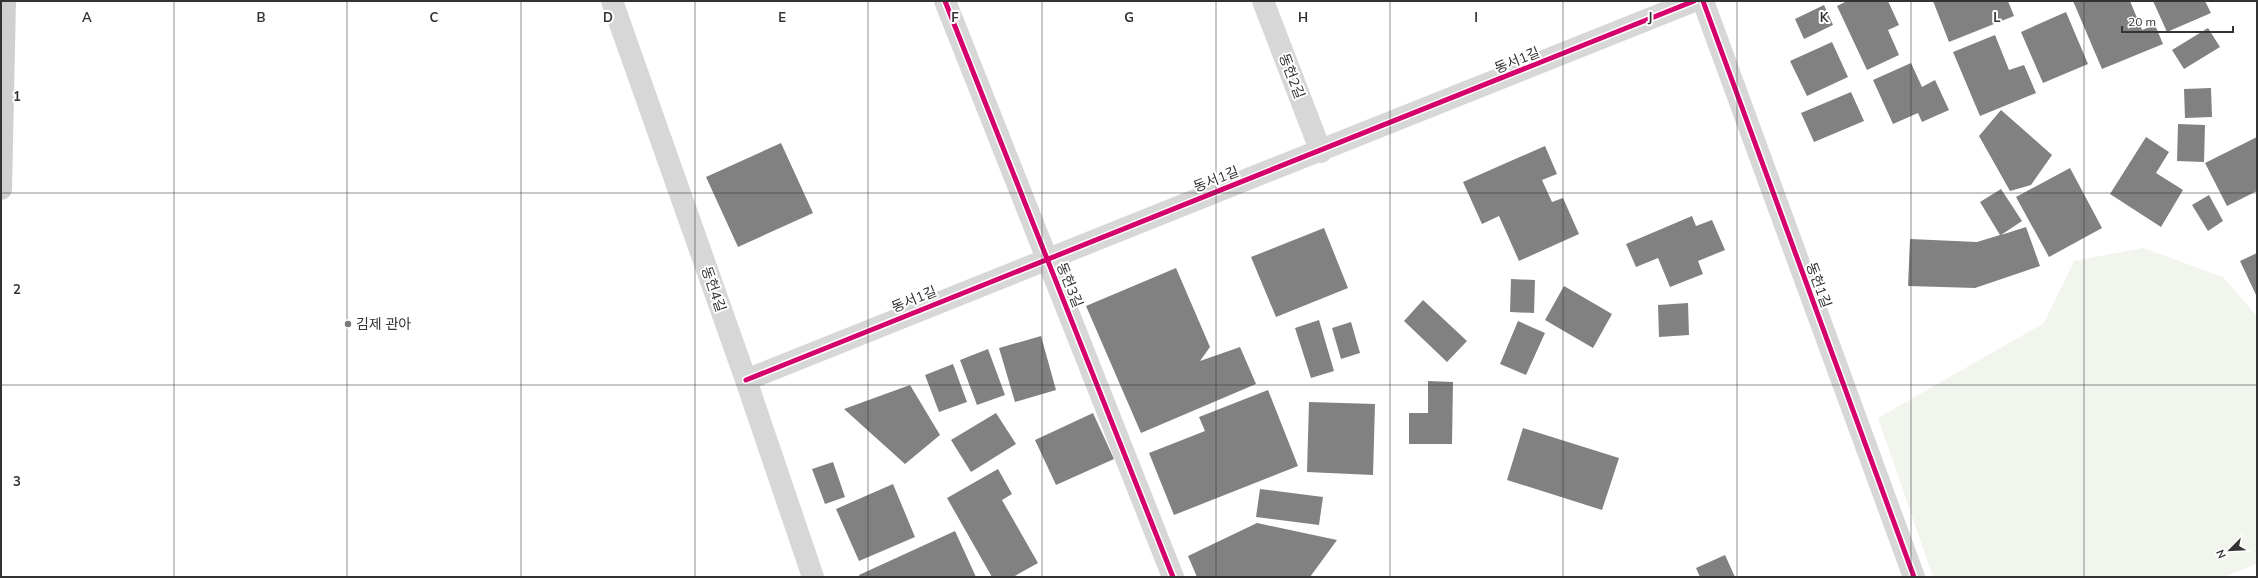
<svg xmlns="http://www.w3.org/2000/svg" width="2258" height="578" viewBox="0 0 2258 578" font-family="Mulish,'Noto Sans KR',sans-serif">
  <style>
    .green { fill: #f1f5ed }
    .building { fill: #818181 }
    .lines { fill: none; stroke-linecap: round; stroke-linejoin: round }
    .street { stroke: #d7d7d7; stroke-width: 22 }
    .secondary { stroke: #d0d0d0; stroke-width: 22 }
    .cycleway-casing { stroke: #fff; stroke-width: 8 }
    .cycleway { stroke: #d6006c; stroke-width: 5 }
    .grid { fill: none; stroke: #333; stroke-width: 1; stroke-opacity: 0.55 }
    .poi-dot { fill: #7a7a7a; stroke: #fff; stroke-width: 1.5 }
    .labels { text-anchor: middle; stroke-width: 4; stroke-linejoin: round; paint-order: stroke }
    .street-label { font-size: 14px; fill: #333; stroke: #fff }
    .poi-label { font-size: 14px; fill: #333; stroke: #fff; text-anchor: start }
    .grid-label { font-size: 13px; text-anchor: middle; font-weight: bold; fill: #333; stroke: #fff; stroke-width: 4; stroke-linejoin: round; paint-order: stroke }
  </style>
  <rect width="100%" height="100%" fill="#fff"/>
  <!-- green -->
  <path class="green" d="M2143,248L2223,277L2257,316V564L2224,577H1933L1878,418L2044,323L2074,261Z"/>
  <!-- building -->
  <path class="building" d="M1847,1H1888L1899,25L1888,30L1899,55L1867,70L1837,6Z
    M1933,1H2008L2014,16L1949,42Z
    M2073,1H2130L2142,30L2155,25L2163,44L2102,69Z
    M2153,1H2205L2211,13L2167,32Z
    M1824,5L1833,25L1804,39L1795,19Z
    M2066,12L2088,64L2043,83L2021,32Z
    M2208,28L2220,47L2184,69L2172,50Z
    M1995,35L2009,70L2024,65L2036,93L1980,116L1953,52Z
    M1832,42L1848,77L1807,96L1790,61Z
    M1911,63L1922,87L1935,80L1949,110L1922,122L1918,113L1893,124L1873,80Z
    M2211,88L2212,117L2185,118L2184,89Z
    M1851,92L1864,121L1814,142L1801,113Z
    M2001,110L2052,155L2031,185L2010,191L1979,136Z
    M2178,124L2205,125L2204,162L2177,161Z
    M2146,137L2169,152L2156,173L2183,190L2161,227L2110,194Z
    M2257,137V191L2227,206L2205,163Z
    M781,143L813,213L738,247L706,177Z
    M1545,146L1557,174L1542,180L1552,202L1563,198L1579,234L1519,261L1499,216L1482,224L1463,182Z
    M2070,168L2102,228L2049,257L2016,197Z
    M2001,189L2022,221L2001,235L2026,227L2040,266L1975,288L1908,286L1910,239L1977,242L2000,235L1980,202Z
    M2209,195L2223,221L2208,231L2192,205Z
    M1692,216L1696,226L1712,220L1725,250L1698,261L1703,274L1670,287L1658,258L1636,267L1626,244Z
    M1324,228L1348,288L1276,317L1251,257Z
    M2257,253V297L2240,261Z
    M1176,268L1210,347L1200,361L1240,347L1256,384L1141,433L1086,306Z
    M1511,279L1535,280L1534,313L1510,312Z
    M1564,286L1612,314L1593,348L1545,320Z
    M1423,300L1467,341L1447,362L1404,321Z
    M1688,303L1689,335L1659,337L1658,305Z
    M1319,320L1334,371L1311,378L1295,328Z
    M1518,321L1545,333L1526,375L1500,364Z
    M1351,322L1360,353L1341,359L1332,328Z
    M1041,336L1056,390L1015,402L999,348Z
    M988,349L1005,395L977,405L960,360Z
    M953,364L967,402L939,412L925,375Z
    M1428,381L1453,382L1452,444H1409V413H1428Z
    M910,385L940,435L905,464L844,409Z
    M1268,390L1298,466L1174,515L1149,453L1205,431L1199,417Z
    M1309,402L1375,404L1373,475L1307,472Z
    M996,413L1016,444L971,472L951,440Z
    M1093,413L1114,459L1056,485L1035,440Z
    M1523,428L1619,458L1602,510L1507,480Z
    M833,462L845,497L825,504L812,469Z
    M998,469L1012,494L1002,500L1038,563L1013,577H992L947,498Z
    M893,484L915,537L859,561L836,509Z
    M1260,489L1323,497L1319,525L1256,517Z
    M1257,523L1337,540L1310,577H1197L1188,556Z
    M955,531L976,577H860L859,575Z
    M1725,555L1735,577H1700L1696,568Z"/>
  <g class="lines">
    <!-- street -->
    <path class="street" d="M612,1L746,380L813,577
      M945,1L1173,577
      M1263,1L1321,152
      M1703,1L1914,577
      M746,380C1062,252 1378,128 1694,1"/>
    <!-- secondary -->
    <path class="secondary" d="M1,189L5,1"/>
    <!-- cycleway casing -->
    <g class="cycleway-casing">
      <path id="cycleway" d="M945,1L1173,577
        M1703,1L1914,577
        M746,380C1062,252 1378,128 1694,1"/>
    </g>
    <!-- cycleway -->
    <use href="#cycleway" class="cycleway"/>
  </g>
  <!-- grid -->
  <path class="grid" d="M174,1V577M347,1V577M521,1V577M695,1V577M868,1V577M1042,1V577M1216,1V577M1390,1V577M1563,1V577M1737,1V577M1911,1V577M2084,1V577M1,193H2257M1,385H2257"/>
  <!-- markers -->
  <circle class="poi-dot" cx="348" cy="324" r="4"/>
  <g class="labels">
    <!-- street labels -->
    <g class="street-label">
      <text transform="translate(1517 60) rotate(-22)" y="5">동서1길</text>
      <text transform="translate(1292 76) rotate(69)" y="5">동헌2길</text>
      <text transform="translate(1216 179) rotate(-21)" y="5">동서1길</text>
      <text transform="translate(1070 285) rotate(68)" y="5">동헌3길</text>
      <text transform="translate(1819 285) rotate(70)" y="5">동헌1길</text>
      <text transform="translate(714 289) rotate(71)" y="5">동헌4길</text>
      <text transform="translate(914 299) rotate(-22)" y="5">동서1길</text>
    </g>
    <!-- poi labels -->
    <g class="poi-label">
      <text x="356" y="329">김제 관아</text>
    </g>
  </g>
  <g class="grid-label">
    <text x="87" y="22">A</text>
    <text x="261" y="22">B</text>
    <text x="434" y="22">C</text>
    <text x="608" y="22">D</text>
    <text x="782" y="22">E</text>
    <text x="955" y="22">F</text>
    <text x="1129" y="22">G</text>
    <text x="1303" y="22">H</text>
    <text x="1476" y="22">I</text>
    <text x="1650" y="22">J</text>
    <text x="1824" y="22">K</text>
    <text x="1997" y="22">L</text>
    <text x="17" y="101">1</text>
    <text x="17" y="294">2</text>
    <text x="17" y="486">3</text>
  </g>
  <!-- border -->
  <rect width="2258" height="578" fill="none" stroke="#333333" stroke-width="4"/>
  <!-- north arrow -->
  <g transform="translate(2230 550) rotate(246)" stroke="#ffffff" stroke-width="3" paint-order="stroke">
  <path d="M0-3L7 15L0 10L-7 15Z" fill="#333333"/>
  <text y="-6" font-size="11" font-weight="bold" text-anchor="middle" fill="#333333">N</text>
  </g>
  <!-- scale -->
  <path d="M2122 26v6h111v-6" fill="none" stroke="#333333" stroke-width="2"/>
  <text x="2128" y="26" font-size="12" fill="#333333" stroke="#ffffff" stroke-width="3" paint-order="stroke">20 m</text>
</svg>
